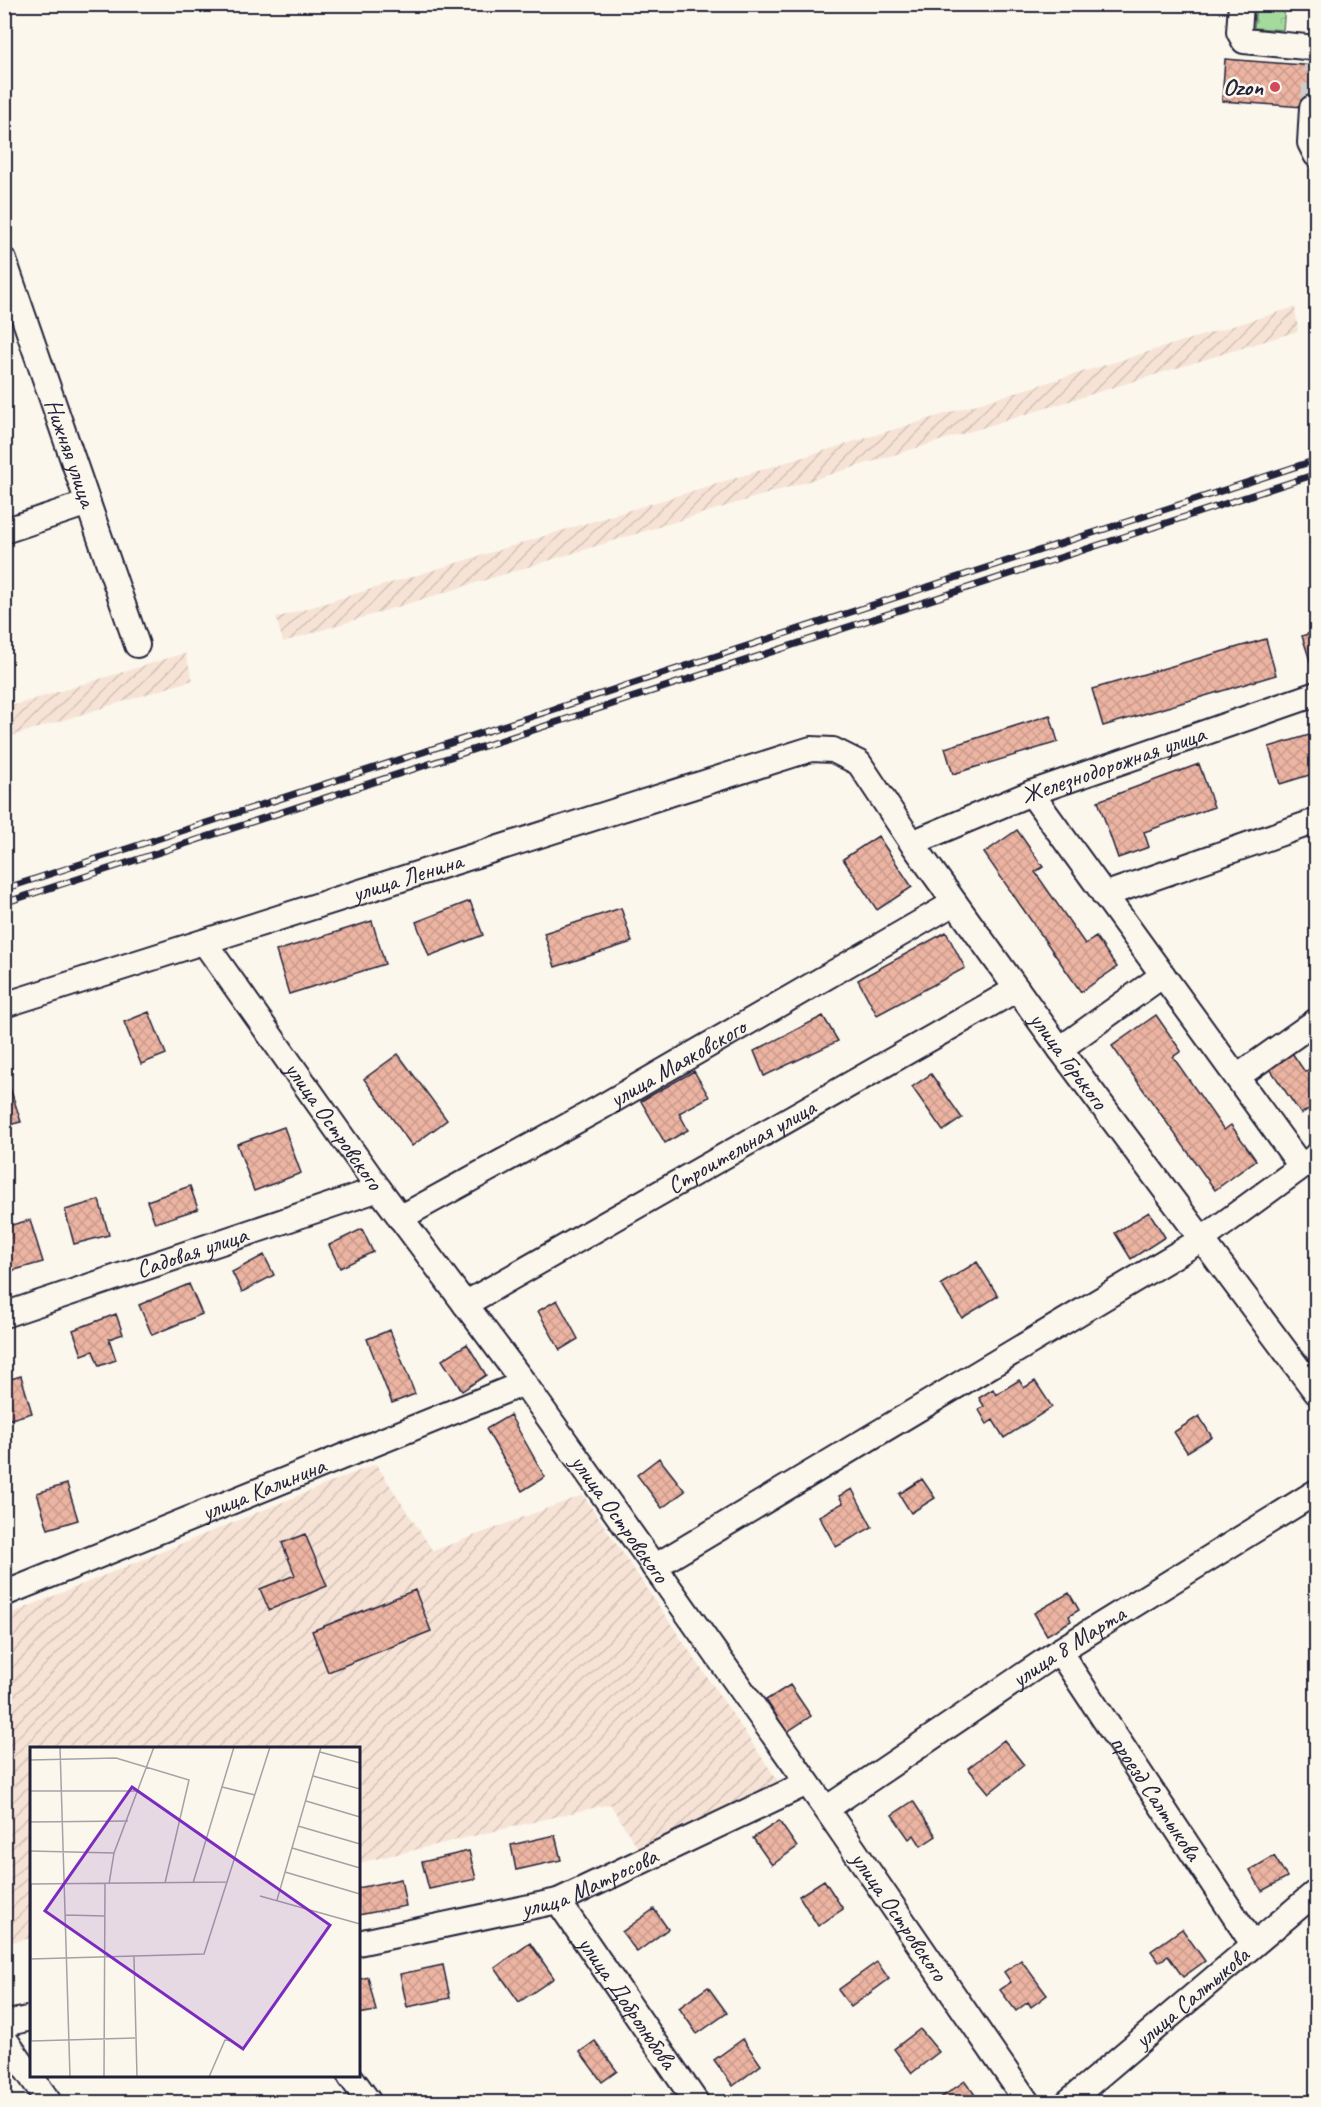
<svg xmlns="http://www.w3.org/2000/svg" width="1321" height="2107" viewBox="0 0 1321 2107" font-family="Caveat,sans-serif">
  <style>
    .industrial { fill: url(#industrial-furrows) }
    .park { fill: url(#park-crowns); stroke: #647e6c; stroke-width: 1.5 }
    .building { fill: url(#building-cross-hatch); stroke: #22223b; stroke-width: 1.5 }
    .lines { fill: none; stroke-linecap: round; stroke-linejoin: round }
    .minor-tunnel { stroke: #d0ccc9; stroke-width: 24; stroke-dasharray: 24 12; stroke-linecap: butt }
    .minor-casing { stroke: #22223b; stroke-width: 28 }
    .minor { stroke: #fbf7ec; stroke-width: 24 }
    .rail-casing { stroke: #22223b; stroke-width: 7 }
    .rail { stroke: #fbf7ec; stroke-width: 4.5; stroke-dasharray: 14; stroke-linecap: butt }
    .poi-dot { fill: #d1495b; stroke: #fbf7ec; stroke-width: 2 }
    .labels { text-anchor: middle; stroke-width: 5; stroke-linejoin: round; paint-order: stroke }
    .poi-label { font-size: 24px; font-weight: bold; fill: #22223b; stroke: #fbf7ec; text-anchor: end }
    .street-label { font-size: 24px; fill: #22223b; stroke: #fbf7ec }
    .inset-road { fill: none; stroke: #a4a2a5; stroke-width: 1.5 }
    .view { fill: #7b2cbf; fill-opacity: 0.15; stroke: #7b2cbf; stroke-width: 3 }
    .inset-edge { fill: none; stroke: #22223b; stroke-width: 3 }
  </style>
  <defs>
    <pattern id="industrial-furrows" width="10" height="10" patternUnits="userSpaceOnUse" patternTransform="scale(1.5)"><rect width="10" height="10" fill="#f6e3d6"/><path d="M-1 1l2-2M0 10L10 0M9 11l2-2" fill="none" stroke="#d3c2b9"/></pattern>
    <pattern id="park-crowns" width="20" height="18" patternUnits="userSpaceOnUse" patternTransform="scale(1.5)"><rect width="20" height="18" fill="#a5da9d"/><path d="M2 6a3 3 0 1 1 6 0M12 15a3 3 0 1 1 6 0" fill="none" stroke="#8ebb88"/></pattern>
    <pattern id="building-cross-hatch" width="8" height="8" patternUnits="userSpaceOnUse" patternTransform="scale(1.5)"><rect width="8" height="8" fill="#ecb4a2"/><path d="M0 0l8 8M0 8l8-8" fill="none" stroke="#ca9a8c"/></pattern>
  </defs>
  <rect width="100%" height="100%" fill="#fbf7ec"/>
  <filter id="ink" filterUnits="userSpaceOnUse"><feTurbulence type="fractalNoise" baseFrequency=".0167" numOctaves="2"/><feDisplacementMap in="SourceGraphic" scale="12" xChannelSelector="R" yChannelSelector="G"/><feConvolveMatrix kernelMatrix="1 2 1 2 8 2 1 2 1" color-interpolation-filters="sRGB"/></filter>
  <g filter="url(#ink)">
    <!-- industrial -->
    <path class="industrial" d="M1295,307L1298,331L283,642L276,618Z
      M185,653L193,680L5,738V708Z
      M376,1464L433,1551L583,1495L778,1781L639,1850L610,1804L359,1863L358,1748H32L31,1938L5,1944V1616Z"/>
    <!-- park -->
    <path class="park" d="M1256,5H1285L1283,30L1254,28Z"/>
    <!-- building -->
    <path class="building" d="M1225,59L1316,66V108L1222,101Z
      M1316,631V665L1312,667L1302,636Z
      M1266,639L1276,675L1103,726L1092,689Z
      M1050,715L1058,742L953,774L945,748Z
      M1316,733V773L1280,784L1269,747Z
      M1199,764L1214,807L1144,832L1149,847L1118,858L1098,801Z
      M1017,830L1043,867L1035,872L1085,944L1096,937L1117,967L1081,992L984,853Z
      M878,836L912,887L877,910L843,859Z
      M470,901L483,935L429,956L416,922Z
      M621,908L632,942L555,967L544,933Z
      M372,921L385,964L289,994L276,951Z
      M946,932L965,968L877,1015L858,980Z
      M149,1012L166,1054L141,1064L124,1022Z
      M1156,1015L1181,1051L1173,1057L1224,1130L1231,1125L1256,1160L1215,1190L1112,1046Z
      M823,1016L838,1041L764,1076L754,1051Z
      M1290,1050L1305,1072L1316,1064V1104L1301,1114L1268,1066Z
      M398,1054L447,1120L412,1146L364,1079Z
      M4,1069L21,1122L4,1126Z
      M694,1071L709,1097L679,1113L688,1130L665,1143L641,1101Z
      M931,1074L962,1118L943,1131L912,1087Z
      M284,1127L301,1173L254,1191L237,1144Z
      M190,1186L198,1209L155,1223L147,1201Z
      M99,1200L109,1235L74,1244L65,1210Z
      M1149,1212L1165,1237L1131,1259L1115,1233Z
      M30,1220L43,1262L4,1273V1227Z
      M362,1229L373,1252L340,1268L329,1245Z
      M264,1255L274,1275L242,1292L232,1272Z
      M977,1262L998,1296L962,1318L941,1284Z
      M189,1284L202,1314L152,1335L139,1305Z
      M557,1300L578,1339L560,1350L538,1311Z
      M116,1314L123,1334L109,1339L116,1360L99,1366L93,1351L82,1355L73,1330Z
      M390,1330L415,1394L392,1403L367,1339Z
      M467,1344L486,1375L462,1391L442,1360Z
      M21,1376L32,1413L4,1421V1381Z
      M1019,1380L1024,1388L1035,1381L1052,1407L1004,1438L993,1420L987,1424L979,1410L984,1406L979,1398L993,1389L996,1395Z
      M510,1415L545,1477L522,1491L486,1429Z
      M1199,1416L1212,1437L1187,1452L1174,1432Z
      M659,1458L685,1491L662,1508L637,1475Z
      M922,1479L935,1498L911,1513L899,1494Z
      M67,1484L78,1520L48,1529L37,1493Z
      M852,1489L872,1527L836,1547L819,1516L843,1503L839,1496Z
      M305,1534L327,1586L269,1610L260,1589L295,1575L282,1543Z
      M415,1590L431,1631L328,1672L312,1631Z
      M1069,1593L1079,1610L1069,1616L1071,1621L1047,1635L1034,1613Z
      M790,1685L811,1716L787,1732L766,1700Z
      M1004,1740L1024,1765L989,1793L968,1768Z
      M913,1801L936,1836L921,1846L914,1835L909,1839L892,1815Z
      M779,1821L797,1847L772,1865L753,1838Z
      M555,1835L561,1860L516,1870L511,1845Z
      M469,1851L476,1879L429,1889L422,1862Z
      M1274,1856L1287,1877L1262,1891L1250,1870Z
      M401,1879L406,1906L358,1915V1888Z
      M824,1880L843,1909L818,1926L799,1896Z
      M654,1909L668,1929L637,1952L622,1932Z
      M1182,1929L1205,1961L1183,1977L1168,1956L1159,1962L1151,1951Z
      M530,1943L554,1978L519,2002L495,1968Z
      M1021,1960L1047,1995L1031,2007L1028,2002L1016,2011L1000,1990L1011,1982L1004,1972Z
      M877,1962L889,1979L851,2007L838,1990Z
      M443,1965L450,1998L407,2007L400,1974Z
      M368,1977L376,2011L358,2014V1980Z
      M708,1987L727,2013L697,2034L679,2008Z
      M920,2029L939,2052L912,2073L894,2049Z
      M743,2039L761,2065L733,2086L714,2060Z
      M595,2041L617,2071L602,2082L580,2052Z
      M965,2081L980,2102H941L939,2099Z"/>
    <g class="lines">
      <!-- minor-tunnel -->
      <path class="minor-tunnel" d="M1312,108L1316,66"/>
      <!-- minor casing -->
      <g class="minor-casing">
        <g id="minor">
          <path d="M1241,4L1239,32L1244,41L1316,48"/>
          <path d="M1312,108L1310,143L1316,155"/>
          <path id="s1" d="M4,260L137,645"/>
          <path d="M4,531L88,503"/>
          <path d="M1031,793L1301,1166"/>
          <path id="s2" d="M912,843L1031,793L1316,694"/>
          <path d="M1104,895L1316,821"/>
          <path id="s3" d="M204,942L379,1189L524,1383L826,1809L1027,2102"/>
          <path id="s4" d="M4,1005L811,749L833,750L859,763L912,843L1060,1049L1316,1392"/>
          <path d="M1060,1049L1163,975"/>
          <path d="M1237,1077L1316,1021"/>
          <path id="s5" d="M400,1218L598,1109L954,903"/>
          <path id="s6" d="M465,1304L1017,989"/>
          <path id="s7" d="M4,1315L379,1189"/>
          <path d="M654,1567L1204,1238L1316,1156"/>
          <path id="s8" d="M4,1594L524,1383"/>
          <path id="s9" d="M1059,1651L1253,1944"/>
          <path id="s10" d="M826,1809L1059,1651L1316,1492"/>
          <path id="s11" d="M558,1901L696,2102"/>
          <path id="s12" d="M358,1943L558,1901L807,1783"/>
          <path d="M4,2024L32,2018"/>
          <path d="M4,2038L49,2102"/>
          <path d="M350,2076L369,2102"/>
          <path id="s13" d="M1068,2102L1316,1892"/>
        </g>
      </g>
      <!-- minor -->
      <use href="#minor" class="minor"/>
      <!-- rail casing -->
      <g class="rail-casing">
        <path id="rail" d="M4,889L1316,460
          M4,903L1316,474"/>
      </g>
      <!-- rail -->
      <use href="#rail" class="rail"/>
    </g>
  </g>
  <!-- markers -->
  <circle class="poi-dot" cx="1275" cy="87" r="6"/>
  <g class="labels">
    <!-- poi labels -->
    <g class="poi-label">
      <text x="1263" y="95">Ozon</text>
    </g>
    <!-- street labels -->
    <g class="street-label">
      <text dy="8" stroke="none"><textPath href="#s1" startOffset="204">Нижняя улица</textPath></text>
      <text dy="8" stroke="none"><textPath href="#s2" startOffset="216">Железнодорожная улица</textPath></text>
      <text dy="8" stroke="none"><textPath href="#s4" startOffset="423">улица Ленина</textPath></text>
      <text dy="8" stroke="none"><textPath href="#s4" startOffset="1262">улица Горького</textPath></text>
      <text dy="8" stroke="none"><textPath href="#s5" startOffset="318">улица Маяковского</textPath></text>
      <text dy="8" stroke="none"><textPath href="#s3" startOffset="225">улица Островского</textPath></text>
      <text dy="8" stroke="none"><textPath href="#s6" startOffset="318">Строительная улица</textPath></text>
      <text dy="8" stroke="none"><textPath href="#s7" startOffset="198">Садовая улица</textPath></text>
      <text dy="8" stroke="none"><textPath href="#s8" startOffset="280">улица Калинина</textPath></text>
      <text dy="8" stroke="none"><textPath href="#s3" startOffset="711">улица Островского</textPath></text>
      <text dy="8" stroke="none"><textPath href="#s10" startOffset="292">улица 8 Марта</textPath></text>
      <text dy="8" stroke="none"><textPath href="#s9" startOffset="176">проезд Салтыкова</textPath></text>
      <text dy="8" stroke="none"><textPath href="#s12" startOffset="240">улица Матросова</textPath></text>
      <text dy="8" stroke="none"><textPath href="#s3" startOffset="1197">улица Островского</textPath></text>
      <text dy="8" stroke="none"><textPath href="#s13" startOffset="162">улица Салтыкова</textPath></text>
      <text dy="8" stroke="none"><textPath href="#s11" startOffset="123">улица Добролюбова</textPath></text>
    </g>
  </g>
  <!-- overview -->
  <g transform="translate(30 1747)">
    <rect width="330" height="330" fill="#fbf7ec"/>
    <path class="inset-road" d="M30,0L40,330M290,5L330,16M0,13L86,11L159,33L135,136M283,29L330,42M192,40L225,48M0,44H110M276,54L330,70M0,75L98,74M268,79L330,97M262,101L330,121M0,104L84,106M255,125L330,147M163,136L204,0M0,137L198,135M1,137V293M79,137L84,106L124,0M230,149L330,177M247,153L291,0M35,168L75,169M104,210L107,330M0,212L174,207L240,0M1,294L105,291M74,330L75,137M179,330L195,293L203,294"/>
    <path class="view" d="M102,40L300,178L213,302L15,164Z"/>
    <rect width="330" height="330" class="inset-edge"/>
  </g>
  <!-- margin -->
  <rect width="1321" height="2107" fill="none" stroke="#fbf7ec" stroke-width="24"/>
  <rect x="12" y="12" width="1297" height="2083" fill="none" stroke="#22223b" stroke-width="2" filter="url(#ink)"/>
</svg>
